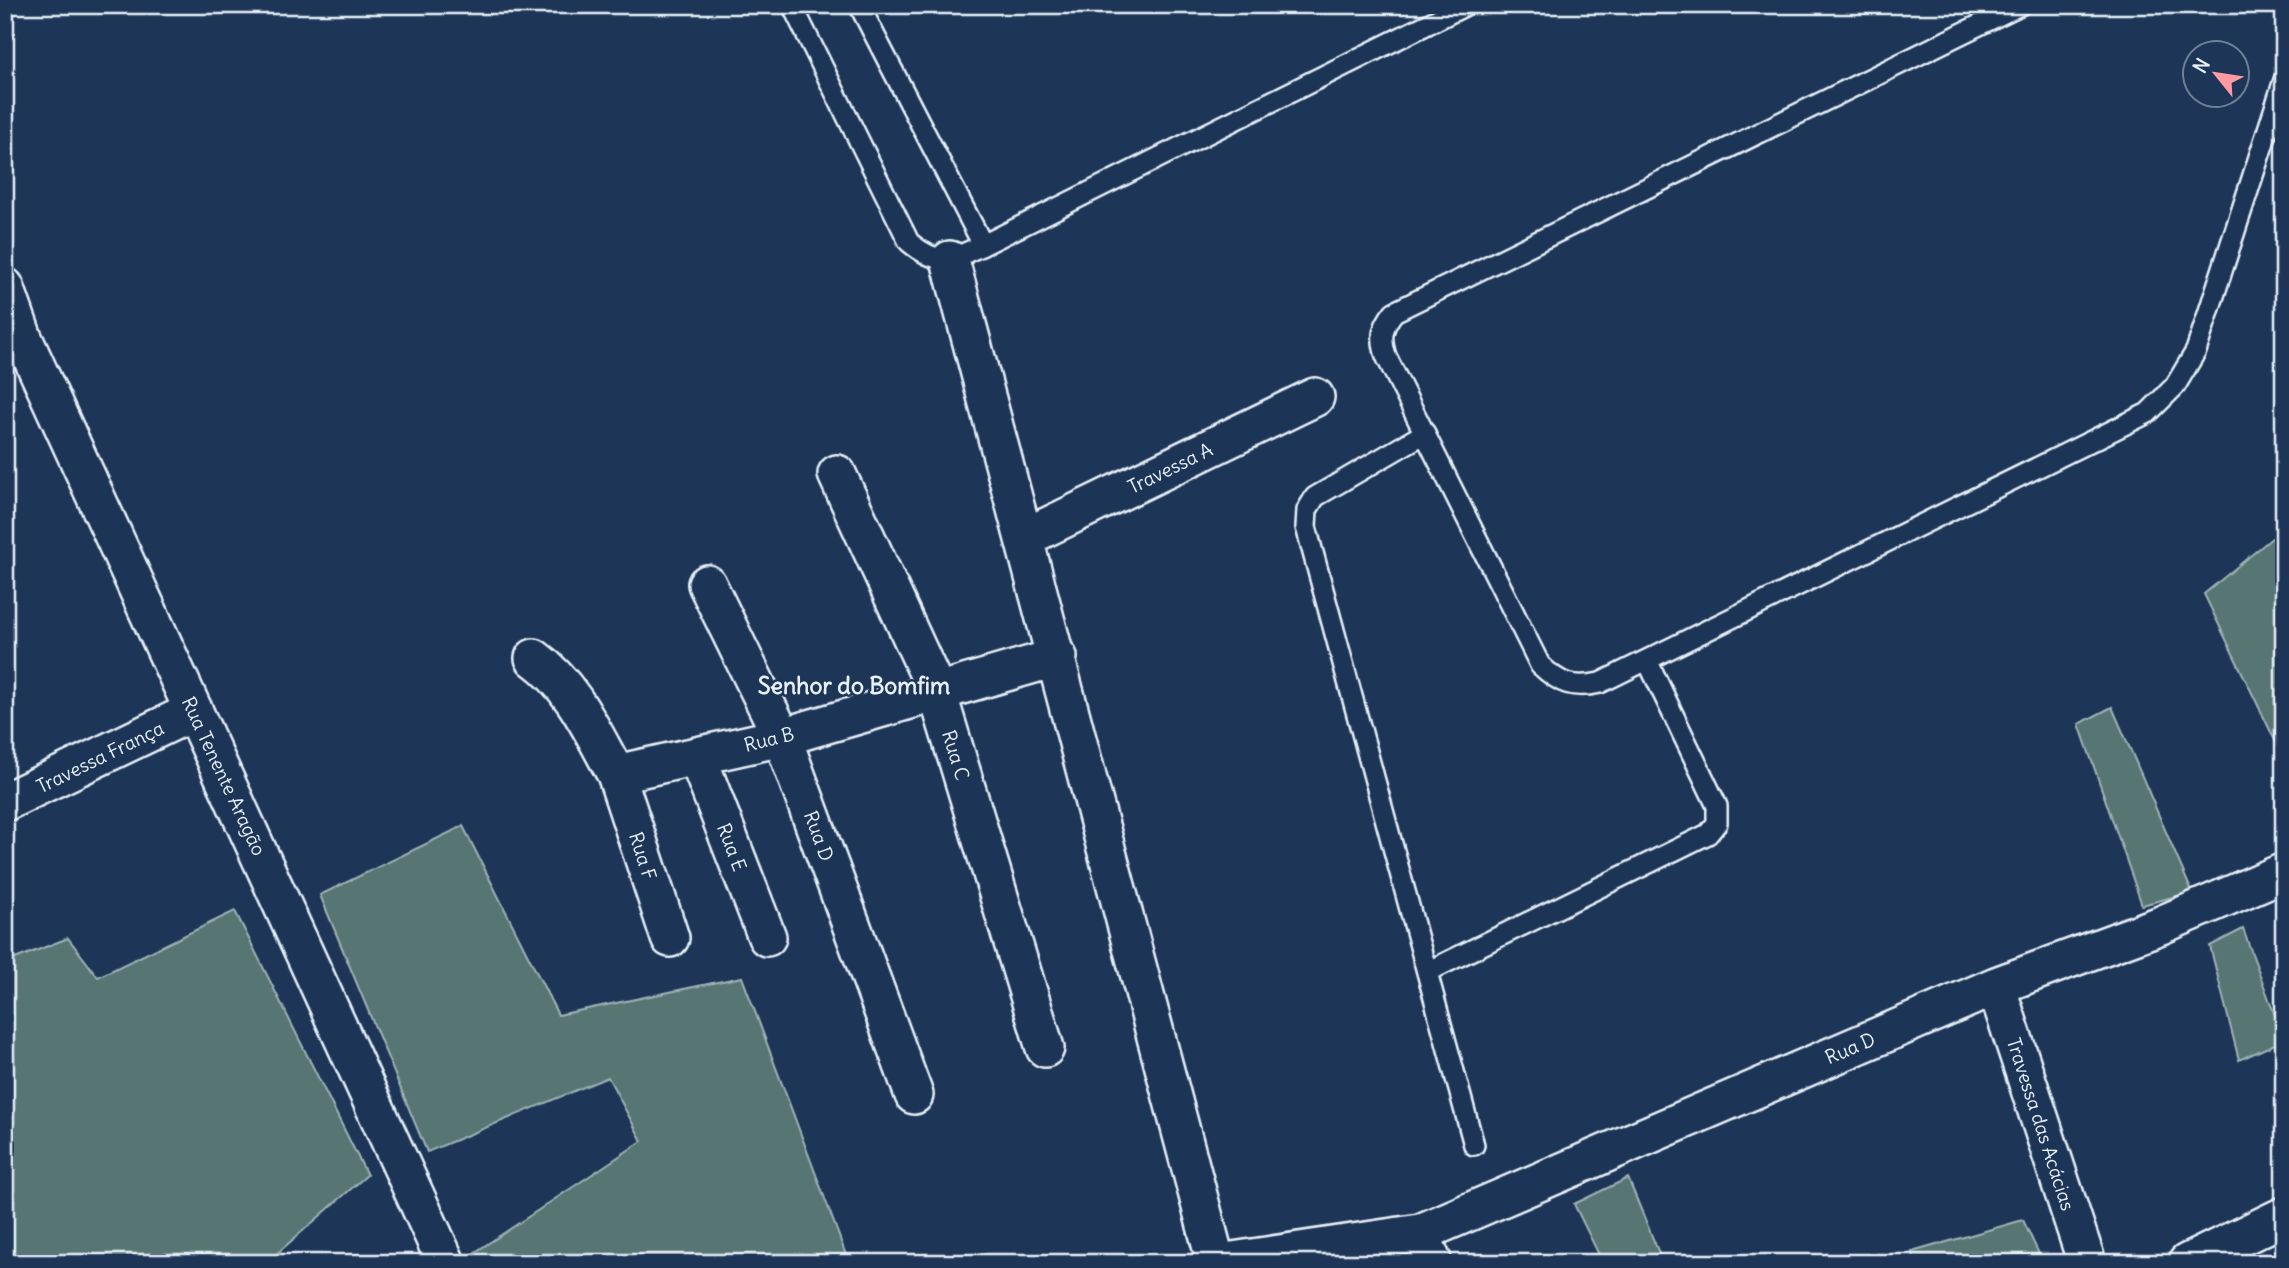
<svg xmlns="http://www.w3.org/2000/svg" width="2289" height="1268" viewBox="0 0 2289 1268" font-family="Delius,sans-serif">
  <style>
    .green { fill: #567573; stroke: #9fb3b6; stroke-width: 2 }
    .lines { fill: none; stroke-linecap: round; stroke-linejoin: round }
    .service-casing { stroke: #e8f1f8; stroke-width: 24 }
    .minor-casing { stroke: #e8f1f8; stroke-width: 42 }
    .service { stroke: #1d3557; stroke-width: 19 }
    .minor { stroke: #1d3557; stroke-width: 37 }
    .labels { text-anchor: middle; stroke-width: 5; stroke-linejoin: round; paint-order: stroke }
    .street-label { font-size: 19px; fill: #e8f1f8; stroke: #1d3557 }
    .quarter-label { font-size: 23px; font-weight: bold; fill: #e8f1f8; stroke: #1d3557 }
  </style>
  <rect width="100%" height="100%" fill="#1d3557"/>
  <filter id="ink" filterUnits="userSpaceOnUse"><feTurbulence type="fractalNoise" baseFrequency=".0143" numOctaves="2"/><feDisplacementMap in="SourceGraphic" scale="14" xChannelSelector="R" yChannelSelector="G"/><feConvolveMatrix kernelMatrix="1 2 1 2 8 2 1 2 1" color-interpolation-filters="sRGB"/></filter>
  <g filter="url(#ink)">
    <!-- green -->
    <path class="green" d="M2284,528V759L2204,594Z
      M2112,707L2192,892L2142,905L2079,724Z
      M463,826L558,1015L742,977L849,1263H474L471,1255L642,1141L608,1077L427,1152L320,895Z
      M235,911L367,1175L266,1263H5V963L68,938L98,977Z
      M2243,929L2284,1040L2239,1060L2210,946Z
      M1628,1178L1663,1263H1603L1574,1204Z
      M2023,1220L2039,1254L2017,1263H1916L1912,1252Z"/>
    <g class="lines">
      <!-- service casing -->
      <g class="service-casing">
        <path id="service" d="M792,5L909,242C939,267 950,260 983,245L859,5
          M2020,5L1394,312C1382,327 1380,337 1386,356L1540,665C1560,684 1573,689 1600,683L2148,413L2175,386L2196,351L2284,80
          M983,245L1466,5
          M1425,433L1315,497L1307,510L1306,527L1474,1145
          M1427,972L1708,834L1717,823V806L1647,660"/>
      </g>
      <!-- minor casing -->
      <g class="minor-casing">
        <path id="minor" d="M950,260L1216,1263
          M5,287L23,338L446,1263
          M837,474L937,692L1045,1048
          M1024,538L1315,397
          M707,584L782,737L914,1095
          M534,658C573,686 593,733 616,774L782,737L1058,657
          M697,756L767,937
          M616,774L670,938
          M5,802L194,711
          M1996,986L2087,1263
          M1420,1233L1433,1263
          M1219,1263L1420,1233L1996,986L2161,925L2284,872
          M2187,1263L2284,1216"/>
      </g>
      <!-- service -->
      <use href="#service" class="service"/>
      <!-- minor -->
      <use href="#minor" class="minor"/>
    </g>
  </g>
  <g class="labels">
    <!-- street labels -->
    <g class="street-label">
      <text transform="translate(1170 468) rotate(-26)" y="7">Travessa A</text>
      <text transform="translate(769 739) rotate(-14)" y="7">Rua B</text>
      <text transform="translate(956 755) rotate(73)" y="7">Rua C</text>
      <text transform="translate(100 757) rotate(-26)" y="7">Travessa França</text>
      <text transform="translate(224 776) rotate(65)" y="7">Rua Tenente Aragão</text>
      <text transform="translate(819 836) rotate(70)" y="7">Rua D</text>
      <text transform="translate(732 847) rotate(69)" y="7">Rua E</text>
      <text transform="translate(643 856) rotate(72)" y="7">Rua F</text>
      <text transform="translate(1850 1048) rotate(-23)" y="7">Rua D</text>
      <text transform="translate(2041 1124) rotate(72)" y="7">Travessa das Acácias</text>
    </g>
    <!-- quarter labels -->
    <g class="quarter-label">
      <text x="854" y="694">Senhor do Bomfim</text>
    </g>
  </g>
  <!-- margin -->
  <rect width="2289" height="1268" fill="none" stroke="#1d3557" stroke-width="28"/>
  <rect x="14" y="14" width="2261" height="1240" fill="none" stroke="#e8f1f8" stroke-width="2.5" filter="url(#ink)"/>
  <!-- north arrow -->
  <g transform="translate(2216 74) rotate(300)"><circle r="33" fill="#1d3557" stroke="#6e8097" stroke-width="2"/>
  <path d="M0-5L12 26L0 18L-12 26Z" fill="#ff9aa2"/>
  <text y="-10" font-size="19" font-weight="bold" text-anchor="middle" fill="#e8f1f8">N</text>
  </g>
</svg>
